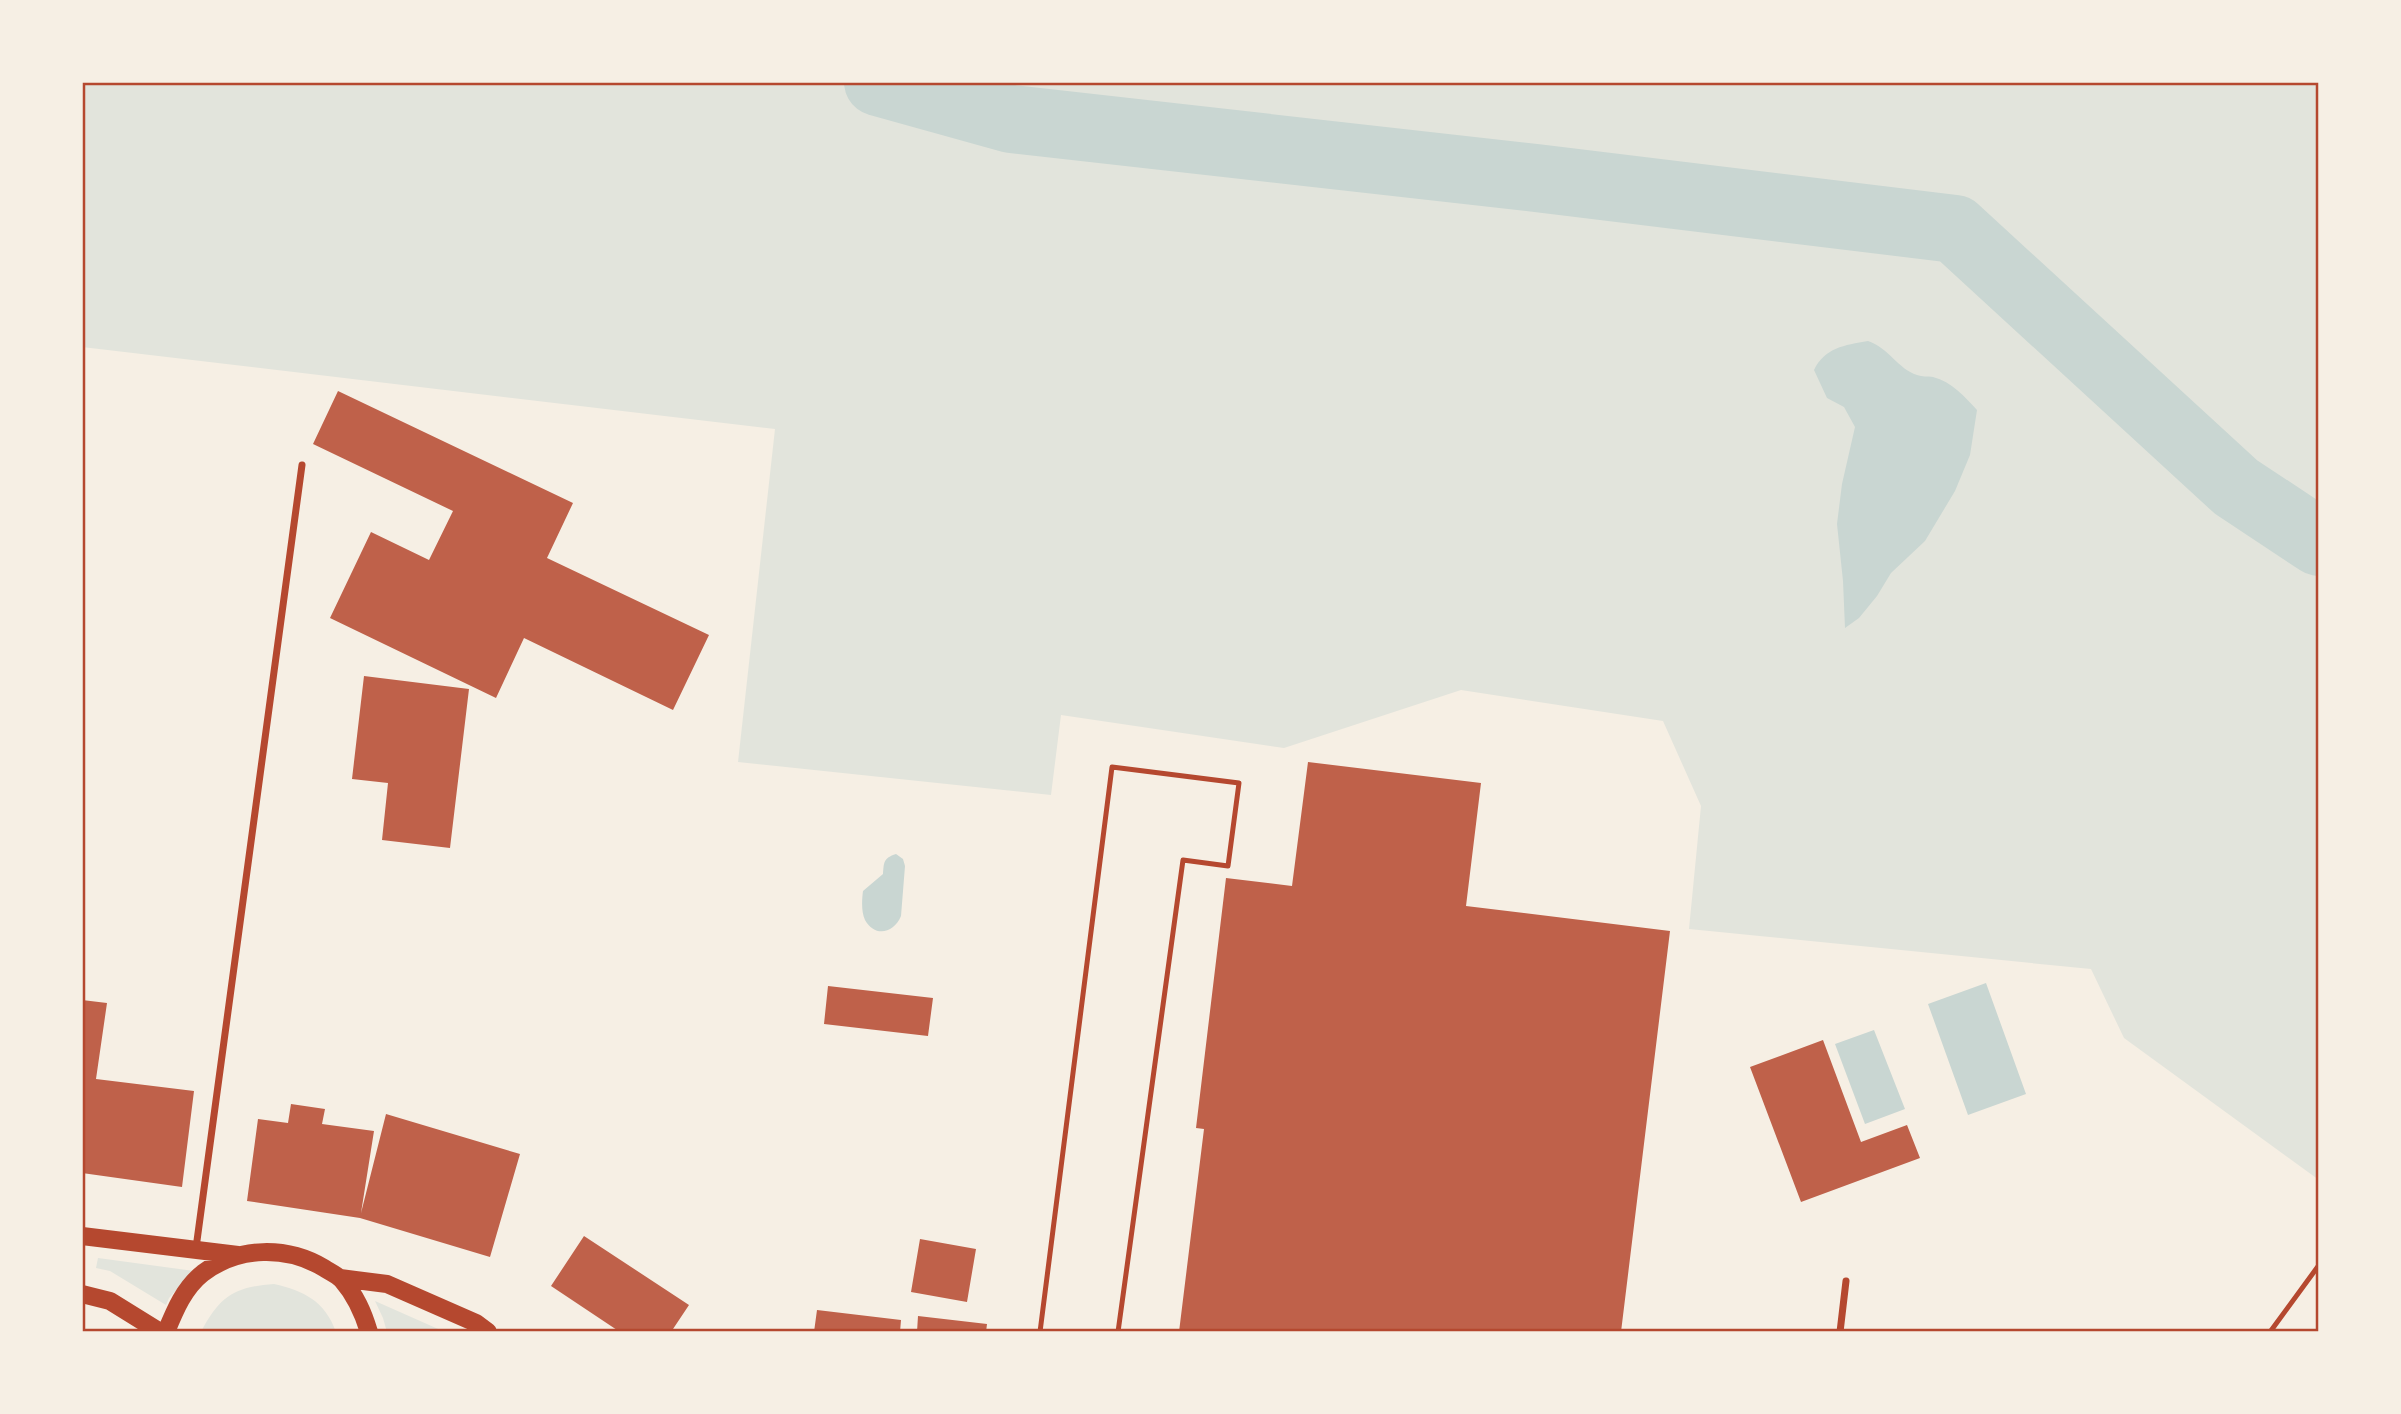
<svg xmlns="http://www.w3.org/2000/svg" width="2401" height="1414" viewBox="0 0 2401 1414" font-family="'Titillium Web',sans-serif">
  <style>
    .green { fill: #e2e4dc }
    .water { fill: #c9d6d2 }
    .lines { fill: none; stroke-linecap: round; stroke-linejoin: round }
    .river { stroke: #c9d6d2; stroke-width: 68 }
    .building { fill: #bf614a }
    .service { stroke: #b5482f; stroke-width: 5 }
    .minor { stroke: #b5482f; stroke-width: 7 }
    .primary { stroke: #b5482f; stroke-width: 18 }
    .neatline { fill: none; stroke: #b5482f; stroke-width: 2.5 }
  </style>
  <rect width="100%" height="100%" fill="#f6efe4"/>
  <!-- green -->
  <path class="green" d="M82,82H2319V1180L2124,1038L2091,969L1689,929L1701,806L1663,721L1461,690L1284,748L1061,715L1051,795L738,762L775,429L82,347Z
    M98,1258L194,1271L169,1298L166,1305L110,1271L96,1268Z
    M274,1284C304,1291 325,1301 336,1332H201C220,1296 234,1287 274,1284Z
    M375,1301L445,1332H387L383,1318Z"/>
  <!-- water -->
  <path class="water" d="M1868,341C1889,348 1898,369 1917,375C1922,377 1928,376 1933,377C1952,382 1964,396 1977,410L1970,455L1955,491L1925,541L1891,573L1877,596L1859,618L1845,628L1843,581L1837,524L1842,484L1855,427L1844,407L1827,398L1814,370C1825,348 1844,345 1868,341Z
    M896,854L903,859L905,866L901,916C894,933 875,938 865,920C861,912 862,899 863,891L883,874C884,863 883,858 896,854Z
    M1986,983L2026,1094L1968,1115L1928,1004Z
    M1874,1030L1905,1109L1865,1124L1835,1044Z"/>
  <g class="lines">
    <!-- river -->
    <path class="river" d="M878,82L1011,119L1536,178L1955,229L2236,487L2319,542"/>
  </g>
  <!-- building -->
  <path class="building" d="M338,391L573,503L547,558L709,635L673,710L524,638L496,698L330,618L371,532L429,560L453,511L313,444Z
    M364,676L469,689L450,848L382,840L388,783L352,779Z
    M1308,762L1481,783L1466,906L1670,931L1621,1332H1179L1204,1129L1196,1128L1226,878L1292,886Z
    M828,986L933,998L928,1036L824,1024Z
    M82,1000L107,1003L96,1079L194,1091L182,1187L82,1173Z
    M1823,1040L1861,1142L1907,1125L1920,1158L1801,1202L1750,1067Z
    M291,1104L325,1109L322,1124L374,1131L361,1213L386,1114L520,1154L490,1257L360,1218L247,1201L258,1119L288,1123Z
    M584,1236L689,1305L671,1332H620L551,1286Z
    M920,1239L976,1249L967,1302L911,1292Z
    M817,1310L901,1320L900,1332H814Z
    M918,1316L987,1324L986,1332H917Z"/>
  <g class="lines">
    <!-- service -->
    <path class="service" d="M1040,1332L1112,767L1239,783L1228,866L1183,860L1118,1332
      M2270,1332L2319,1265"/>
    <!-- minor -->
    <path class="minor" d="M196,1248L302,465
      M1840,1332L1846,1281"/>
    <!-- primary -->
    <path class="primary" d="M82,1236L238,1255
      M340,1278L387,1284L476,1323L488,1332
      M82,1294L110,1301L160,1332
      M166,1332C175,1310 184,1288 203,1273C239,1246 287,1246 324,1268C330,1272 337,1275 342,1280C356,1296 363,1312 369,1332"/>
  </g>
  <!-- border -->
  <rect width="2401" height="1414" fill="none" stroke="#f6efe4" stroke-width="168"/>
  <rect x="84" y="84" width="2233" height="1246" class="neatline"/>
</svg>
